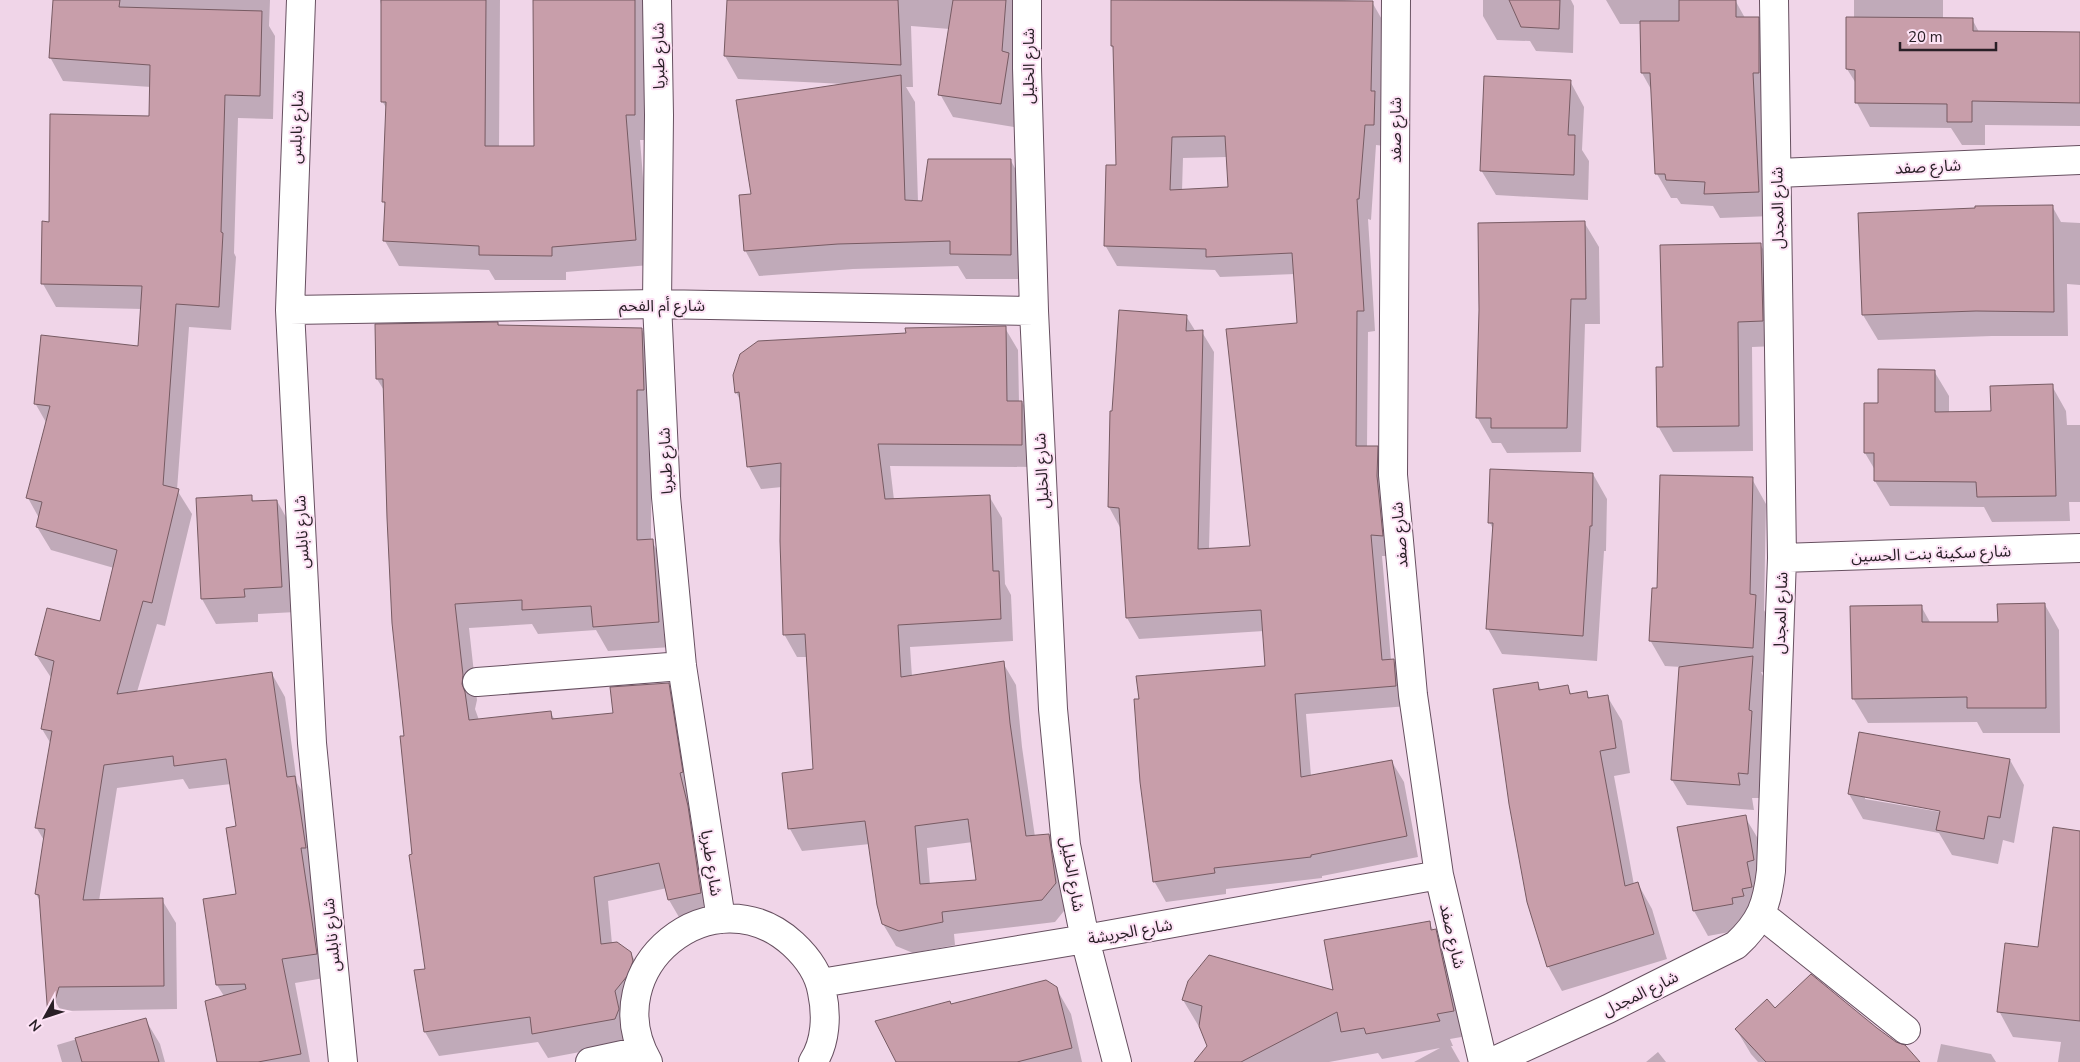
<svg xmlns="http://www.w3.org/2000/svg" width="2080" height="1062" viewBox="0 0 2080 1062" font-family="'Nunito Sans','Noto Sans Arabic',sans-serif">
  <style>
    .shadow { fill: #0003; fill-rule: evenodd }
    .building { fill: #c89eaa; stroke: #775b63; fill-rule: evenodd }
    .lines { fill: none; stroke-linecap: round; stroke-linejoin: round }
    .minor-casing { stroke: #675060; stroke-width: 30 }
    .minor { stroke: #fff; stroke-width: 28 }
    .labels { text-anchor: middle; stroke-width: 4; stroke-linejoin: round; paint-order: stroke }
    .street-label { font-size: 16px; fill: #291f26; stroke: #fde2f5 }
  </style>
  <rect width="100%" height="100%" fill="#f0d5e8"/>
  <!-- shadow -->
  <path class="shadow" d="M54,0H270L269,26L275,36L273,119L238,118L234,253L236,257L231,330L189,327L177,490L192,514L165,626L157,624L137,692L272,674L285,697L297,783L308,801L330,977L295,983L310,1062H218L224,996L217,985L238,895V827L231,784L189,789L183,779L117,788L99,901L162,900L176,923L177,1009L61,1011L47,988L40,901L36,894L45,842L36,827L51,744L42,729L52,679L36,655L101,623L114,568L51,550L37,527L39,518L28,498L47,424L35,403L139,347L142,309L56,307L43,284L51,223L151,117V87L63,81L50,57Z
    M380,0H500L499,147H535L534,0H663L649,140H640L650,265L566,272V280H495L489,270L399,266L385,241L386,206L383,201L387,109L382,101V9Z
    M728,0H1020L1021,76L1014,127L953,117L940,94L950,29L911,26L913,87H906L915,102L918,202H923L1011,161L1025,186V279H966L958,266L853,269L759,276L745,250L752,195L845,84L738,79L725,56Z
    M1112,0H1342L1372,2L1384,23L1385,146L1376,145L1371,220L1368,219L1375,331L1368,332L1367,447H1377L1389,468L1394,556H1382L1391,660H1393L1405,681L1408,706L1306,714L1311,776L1392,762L1404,782L1418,857L1322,876V878L1226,889V894L1166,902L1154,881L1267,667L1264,631L1139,639L1127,618L1121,529L1109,507L1186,316L1196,332H1202L1214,352L1209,549L1251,547L1298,325L1295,274L1220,277L1215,270L1117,266L1105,245L1118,167L1114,50L1112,46ZM1227,157L1229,189L1182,191L1183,158Z
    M1483,0H1571L1574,6L1573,53L1536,51L1530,41L1497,40L1483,16Z
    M1606,0H1735L1745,18H1758L1772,42V216L1720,218L1713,206L1681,204L1677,198H1671L1657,174L1652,91L1642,73V24H1620Z
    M1854,0H1943V19H1972L1979,32L2080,33V126L1985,125V145H1962L1951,128L1870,127L1857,103V85L1847,69L1854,18Z
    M1570,81L1584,107L1582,150L1589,161L1588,200L1496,195L1481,170Z
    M2052,206L2061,222L2080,223V285L2067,284L2068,336H1992L1878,340L1863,315Z
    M1584,222L1599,247L1600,324H1585L1581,452L1507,453L1501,443H1492L1477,417Z
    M1760,244L1775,270L1777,346L1752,347L1753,451L1673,452L1658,426L1664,369Z
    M498,326L642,330L656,354L651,414V540L666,565L672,647L608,651L596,630L538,634L532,624L469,628L477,700L475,709L479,720L550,712L555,720L614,714L668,684L682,708L714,917L683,924L669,900L667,888L608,901L612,944L630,952L644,977L628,1043L548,1058L538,1042L439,1056L425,1032L416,971L426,970L414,856L385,392L377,379Z
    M1005,328L1018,350L1019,402H1022L1035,425V467L890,466L894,500L989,496L1002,518L1005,584L1011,595L1013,641L910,647L912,677L1003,663L1016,685L1022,747L1035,837L1049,835L1061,858L1068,906L1055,922L954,934L955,945L913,953L896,946L883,924L870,844L802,851L790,829L783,774L814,771L808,657H797L784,634L782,487L761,489L749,467L741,402L736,392ZM973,842L978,881L930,885L927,848Z
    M1934,371L1949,396V413H1992L2052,386L2066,411L2067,425H2080V502H2069L2070,521L1992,522L1984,507L1890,506L1875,481V470L1865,453L1879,404Z
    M1593,474L1607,499L1606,551H1604L1597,661L1502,654L1488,629L1494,531L1490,523Z
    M1752,479L1766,504L1764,610L1770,621L1767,673L1761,672L1766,682L1762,798H1752L1754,810L1687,805L1672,780L1681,667L1665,666L1650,640L1658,590Z
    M251,496L254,502L277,501L291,526L296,612L258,614V622L216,624L202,599L197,499Z
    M2045,605L2059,630L2060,733H1983L1977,722L1868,723L1853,698L1921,606L1931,624L1999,623Z
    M1537,683L1542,691L1567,687L1572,695L1586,693L1590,699L1607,696L1622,721L1630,773L1614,776L1634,885L1638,884L1652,909L1667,959L1562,991L1548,966Z
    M2010,760L2024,785L2014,843L2003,840L1998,864L1952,855L1939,833L1863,819L1849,794ZM1865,796L1947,810L1946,813L1865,799Z
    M1745,817L1760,842L1757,921L1746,929L1708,936L1694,911Z
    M2080,832V1062H2058L2061,1042L2013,1037L1999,1011L2039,948Z
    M1429,923L1449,955L1467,1036L1450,1039L1453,1046H1451L1460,1062H1414L1440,1048L1382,1059L1378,1053L1329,1062H1210L1208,1046L1200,1026L1198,1025L1183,1000L1335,992Z
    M1056,988L1071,1014L1082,1062H898Z
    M1775,1010L1896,1043L1918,1062H1758L1751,1054L1736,1029Z
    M145,1019L160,1044L165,1062H62L57,1045Z
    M1941,1044L1991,1054L1996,1062H1937Z
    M1658,1052L1666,1062H1646Z"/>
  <!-- building -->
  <path class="building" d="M53,0H120L119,7L262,11L260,96L225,95L221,232L223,233L219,307L176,304L163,485L179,489L152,603L143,601L117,694L272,672L287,777L295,776L306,848H301L317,954L282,959L301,1054L258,1062H217L205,1001L246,989L245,984L216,985L203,899L236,894L226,828L236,826L226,759L174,766L173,756L104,765L83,900L163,898L164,986L59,987L50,1017H48L39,895L35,894L45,829L35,828L52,731L41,729L54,661L35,655L47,608L100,621L117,550L36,527L42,502L26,498L50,406L34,404L41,335L138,346L142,286L41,284L42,221L49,222L50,114L149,116L150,65L49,58Z
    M381,0H486L485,146H534L533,0H635V115H626L636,240L552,247V256L479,255V246L383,241L385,202H382L386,102H381Z
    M727,0H898L901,65L724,56Z
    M953,0H1006L1002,51L1009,53L1001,104L938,95Z
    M1111,0L1373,1L1371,91H1375L1374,125H1365L1359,199H1357L1364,311H1357L1356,446H1378L1377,476L1383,536L1371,535L1382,660L1394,659L1396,686L1295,694L1301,777L1392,760L1407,836L1311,855V857L1214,868L1215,873L1153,882L1140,782L1134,699H1139L1136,676L1265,666L1261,610L1126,618L1119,508L1108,507L1110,411H1112L1119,310L1187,315L1186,331L1203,330L1198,549L1250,546L1226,329L1297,323L1292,253L1206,257V249L1104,246L1106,165H1116L1113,46H1111ZM1225,136L1228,187L1170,190L1172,137Z
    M1509,0H1560L1559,29L1521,27Z
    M1679,0H1736V17H1759V73H1753L1759,192L1704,194L1705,182L1666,180L1665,174H1655L1650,73H1641L1640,21H1679Z
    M1846,17L1973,18V31L2080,32V103L1972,101V122H1947V104L1855,103V70L1846,69Z
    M901,75L905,200L922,201L928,159H1011V255L950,254V241L838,244L744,251L739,195L751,194L736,100Z
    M1484,76L1571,80L1568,135H1575L1574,175L1480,171Z
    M2053,205L2054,312L1976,311L1862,315L1858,213L1975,208V206Z
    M1585,221L1586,299H1571L1567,428H1491V418H1476L1479,310L1478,223Z
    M1761,243L1763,321L1738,322L1739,426L1657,427L1656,367H1663L1660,245Z
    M498,322V325L642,328L644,390H637V540L653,539L659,622L593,627L591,606L522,610V600L455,604L463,675L462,684L465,692L469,720L551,711L552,719L613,713L610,687L669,683L683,772L680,773L688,806L701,893L668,900L659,863L594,877L601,944L617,942L631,952L633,961L628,975L615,991L619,1009L615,1019L532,1034L530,1017L424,1032L414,970L425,969L409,855L412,854L400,736H404L392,623L387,518L383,379H376L375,324Z
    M1006,326L1007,401H1022V445L878,444L885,499L990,495L993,571H999L1001,619L898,625L901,677L1004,661L1010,723L1026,836L1049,834L1056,883L1042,900L942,912L943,922L899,931L882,924L877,905L865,821L788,829L782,773L813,769L805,634L783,635L780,541L781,463L747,467L739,392L735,393L733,375L740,354L758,341L906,333L905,328ZM968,819L976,880L920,884L915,826Z
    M1878,369L1935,370V412L1991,411L1990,386L2053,384L2056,496L1977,497L1976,482L1874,481V453H1864V403H1878Z
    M1490,469L1593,473L1592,526H1590L1583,636L1486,629L1493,523H1488Z
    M1660,475L1753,477L1750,594L1756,595L1753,648L1649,641L1652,588H1657Z
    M252,495V501L277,500L282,587L244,589L245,597L201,599L196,498Z
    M2045,603L2046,708H1967V697L1852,699L1850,606L1922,605V622H1998L1997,604Z
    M1753,656L1749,710L1752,711L1748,774L1738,773L1740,785L1671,780L1679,667Z
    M1538,682L1539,690L1568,685L1570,694L1587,691L1588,698L1608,695L1616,748L1600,751L1625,886L1638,882L1654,934L1547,967L1527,902L1509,804L1493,689Z
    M1859,732L2010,759L2000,818L1988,816L1984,839L1936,830L1940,811L1848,794Z
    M1746,815L1754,860L1747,862L1752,887L1742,889L1744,896L1732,898L1733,904L1693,911L1677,827Z
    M2053,827L2080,831V1021L1997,1012L2005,943L2038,947Z
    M1430,921L1431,930L1436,929L1454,1011L1437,1014L1440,1021L1366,1034L1364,1028L1341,1032L1337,1012L1241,1062H1194L1207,1046L1199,1026L1202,1006L1182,1000L1188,981L1209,955L1333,990L1324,940Z
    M1811,974L1877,1028L1896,1042L1905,1045L1920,1062H1766L1735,1029L1767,999L1775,1008Z
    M1046,980L1057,987L1072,1048L1017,1062H896L875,1021L950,1001L951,1004Z
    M146,1018L159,1062H82L75,1038Z"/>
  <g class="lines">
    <!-- minor casing -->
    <g class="minor-casing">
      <path id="minor" d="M301,0L290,310L312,743L343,1062
        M657,0L659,115L657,304L666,497L682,666L721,919
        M1027,0V68L1034,311L1053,709L1066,845L1085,939L1117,1062
        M1396,0L1393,475L1413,695L1439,875L1483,1062
        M1777,173L2080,160
        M290,310L657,304L1034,311
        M1782,558L2080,548
        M477,682L682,666
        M1762,915L1906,1030
        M821,983L1085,939L1439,875
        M590,1062L641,1051
        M648,1062C594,968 713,871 793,944C807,957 819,974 822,992C827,1015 826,1042 813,1062
        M1492,1062L1608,1009L1736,945C1761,922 1767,905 1771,871L1782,558L1774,0"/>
    </g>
    <!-- minor -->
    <use href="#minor" class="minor"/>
  </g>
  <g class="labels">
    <!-- street labels -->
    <g class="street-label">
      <text transform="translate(658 56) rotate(-91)" y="6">شارع طبريا</text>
      <text transform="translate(1028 66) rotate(-90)" y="6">شارع الخليل</text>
      <text transform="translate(296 127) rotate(-88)" y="6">شارع نابلس</text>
      <text transform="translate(1395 130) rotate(-90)" y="6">شارع صفد</text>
      <text transform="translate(1928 166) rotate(-3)" y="6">شارع صفد</text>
      <text transform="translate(1777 208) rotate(-91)" y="6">شارع المجدل</text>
      <text x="662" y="311">شارع أم الفحم</text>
      <text transform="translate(665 461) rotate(-93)" y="6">شارع طبريا</text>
      <text transform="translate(1041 471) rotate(-93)" y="6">شارع الخليل</text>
      <text transform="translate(301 532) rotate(-93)" y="6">شارع نابلس</text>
      <text transform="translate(1399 535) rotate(-95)" y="6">شارع صفد</text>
      <text transform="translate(1931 553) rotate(-2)" y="6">شارع سكينة بنت الحسين</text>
      <text transform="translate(1780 613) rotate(-88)" y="6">شارع المجدل</text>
      <text transform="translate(712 863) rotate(81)" y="6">شارع طبريا</text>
      <text transform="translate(1073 874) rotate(80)" y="6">شارع الخليل</text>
      <text transform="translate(1130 931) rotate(-10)" y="6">شارع الجريشة</text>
      <text transform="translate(331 935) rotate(-95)" y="6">شارع نابلس</text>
      <text transform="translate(1453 936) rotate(77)" y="6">شارع صفد</text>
      <text transform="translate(1640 993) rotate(-26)" y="6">شارع المجدل</text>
    </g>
  </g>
  <!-- north arrow -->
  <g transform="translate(45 1017) rotate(230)" stroke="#fde2f5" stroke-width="4" paint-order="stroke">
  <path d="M0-4L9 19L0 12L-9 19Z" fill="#291f26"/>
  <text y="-8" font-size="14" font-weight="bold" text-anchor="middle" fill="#291f26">N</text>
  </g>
  <!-- scale -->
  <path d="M1900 42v8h96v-8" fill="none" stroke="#291f26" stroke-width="2.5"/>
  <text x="1908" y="42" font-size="15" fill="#291f26" stroke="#fde2f5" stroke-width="4" paint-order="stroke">20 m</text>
</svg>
